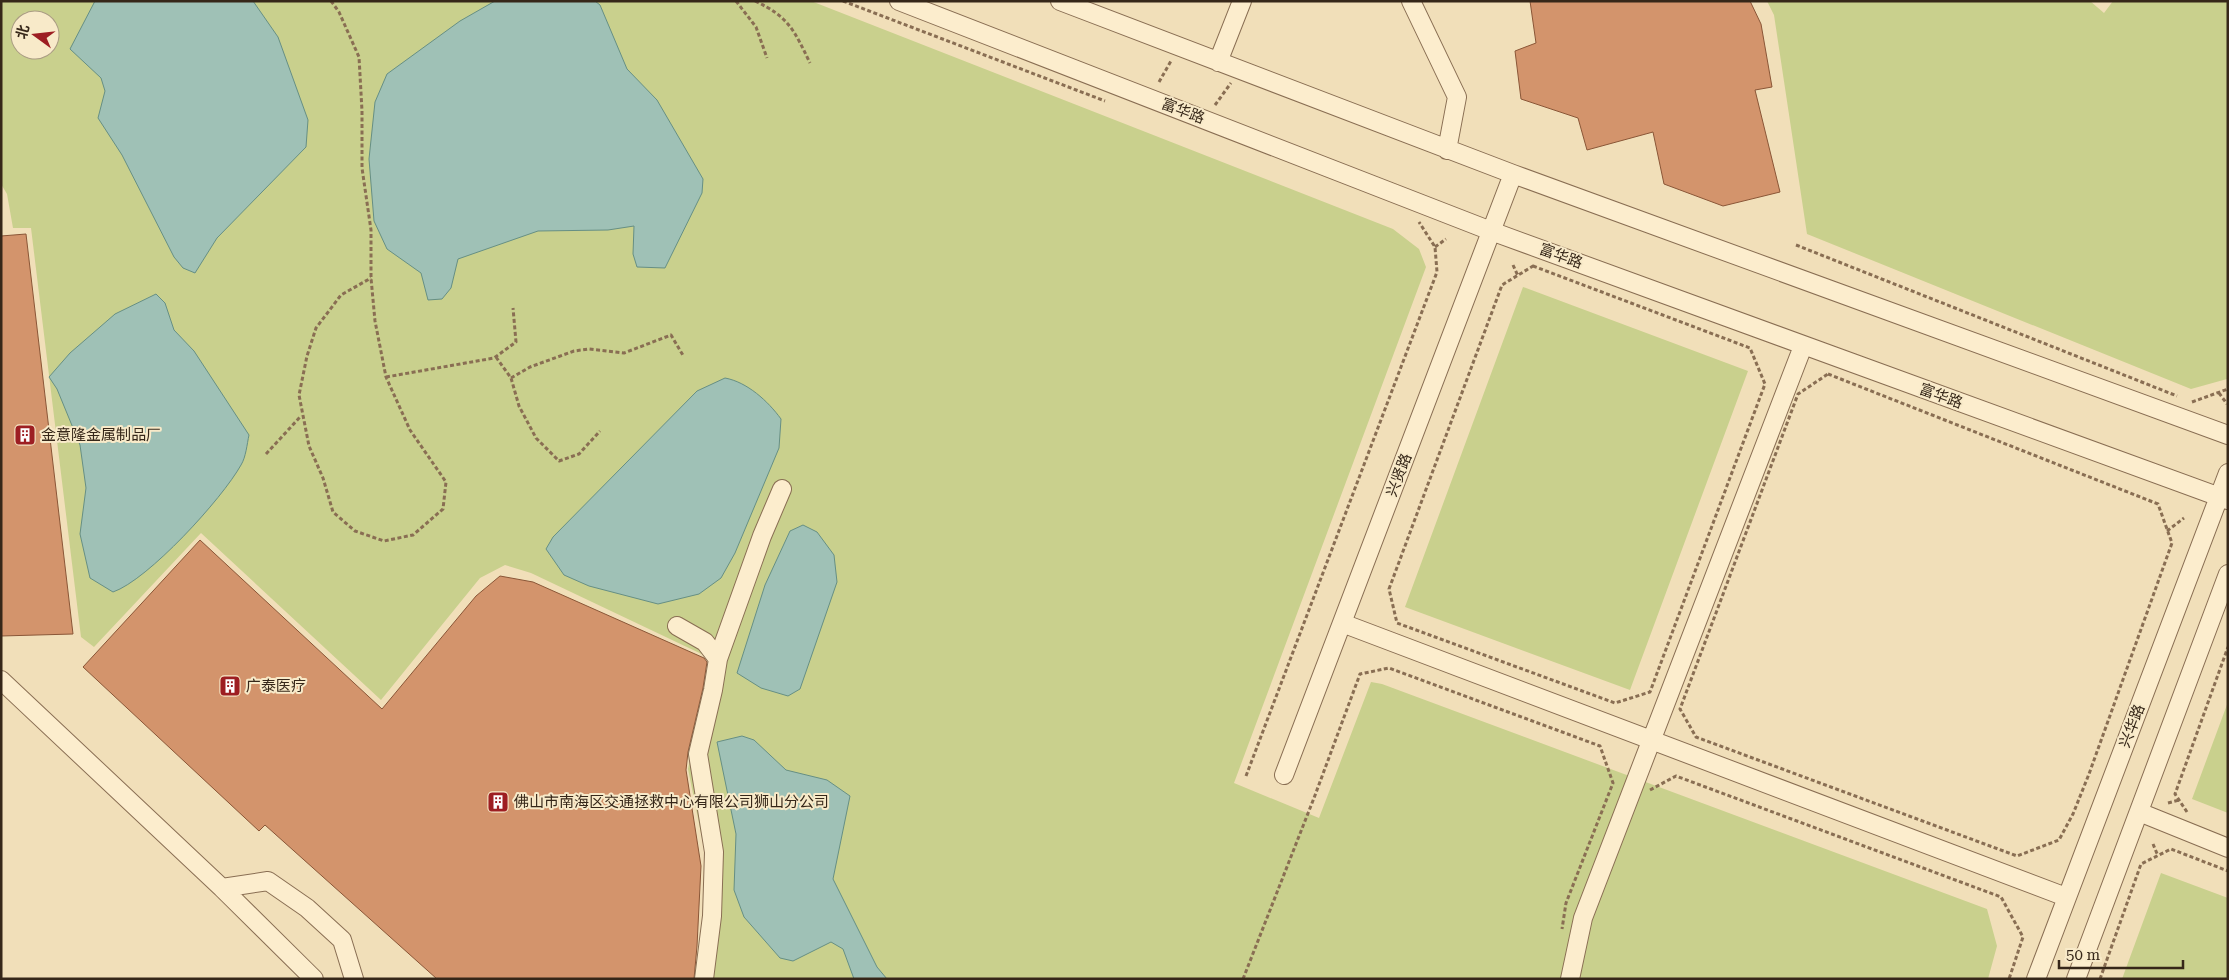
<svg xmlns="http://www.w3.org/2000/svg" width="2229" height="980" viewBox="0 0 2229 980" font-family="'Roboto Serif','Noto Sans SC',serif">
  <style>
    .green { fill: #c9d08d; fill-rule: evenodd }
    .water { fill: #9fc1b6; stroke: #668f84 }
    .building { fill: #d3946c; stroke: #8a5637 }
    .lines { fill: none; stroke-linecap: round; stroke-linejoin: round }
    .minor-casing { stroke: #896e53; stroke-width: 20 }
    .path { stroke: #896e53; stroke-width: 3; stroke-dasharray: 4 2.5; stroke-linecap: butt }
    .minor { stroke: #fcedcd; stroke-width: 18 }
    .labels { text-anchor: middle; stroke-width: 4; stroke-linejoin: round; paint-order: stroke }
    .street-label { font-size: 15px; fill: #362719; stroke: #f8eac9 }
    .poi-label { font-size: 15px; fill: #362719; stroke: #f8eac9; text-anchor: start }
  </style>
  <rect width="100%" height="100%" fill="#f1dfb9"/>
  <!-- green -->
  <path class="green" d="M1,1H811L1393,229L1419,249L1426,267L1234,783L1319,818L1371,682L1382,684L1987,909L1997,946L1988,979H699L708,868L688,769L712,662L710,658L531,573L505,565L480,578L381,700L201,533L94,647L81,637L31,228H13L7,194L1,184ZM20,20H50V50H20Z
    M1767,1H2090L2104,13L2113,1H2228L2227,379L2191,389L1807,234L1774,15Z
    M1523,287L1748,371L1630,690L1405,607Z
    M2228,702V813L2192,799Z
    M2161,873L2228,898V979H2122Z"/>
  <!-- water -->
  <path class="water" d="M95,1H253L278,37L308,120L306,147L217,238L195,273L183,268L174,257L122,155L98,118L105,91L101,78L70,49Z
    M495,1H595L600,5L627,69L657,100L703,179L702,193L665,268L637,267L633,254L634,226L608,230L538,231L458,259L451,288L442,299L428,300L421,273L387,249L374,221L369,159L375,102L387,74L460,21Z
    M156,294L165,303L174,330L194,351L249,435C247,444 246,457 241,465C222,499 148,580 113,592L90,578L80,534L86,488L80,445L57,389L49,377L70,353L115,314Z
    M725,378C747,382 768,401 781,419L779,448L735,553L721,578L699,594L658,604L589,586L564,575L546,549L553,537L697,391Z
    M803,525L817,532L834,555L837,582L800,689L788,696L761,688L737,673L765,585L790,531Z
    M742,736L754,740L786,770L827,780L850,796L833,879L877,967L887,979H854L843,949L831,942L793,961L780,958L744,917L734,890L736,834L717,742Z"/>
  <!-- building -->
  <path class="building" d="M1530,1H1750L1761,24L1772,87L1755,90L1780,192L1723,206L1664,184L1653,132L1587,150L1578,118L1521,99L1515,51L1536,43Z
    M26,234L73,634L1,636V236Z
    M200,540L382,709L476,596L500,576L533,582L704,658L707,662L703,688L688,752L686,770L701,866L697,946L694,979H437L265,825L259,831L83,667Z"/>
  <g class="lines">
    <!-- minor casing -->
    <g class="minor-casing">
      <path id="minor" d="M899,1L1491,231L2228,500
        M1060,1L1513,174L2228,435
        M1411,1L1457,97L1447,150
        M1218,62L1242,1
        M1342,623L2066,897
        M677,626L705,642L718,659L713,690L698,754L714,852L712,916L704,979
        M718,659L762,536L782,489
        M1,680L222,888L314,979
        M1284,775L1513,174
        M2139,812L2228,848
        M222,888L268,881L307,908L342,940L354,979
        M1570,979L1583,918L1803,346
        M2036,979L2228,473
        M2076,979L2228,574"/>
    </g>
    <!-- path -->
    <path class="path" d="M331,1L339,12L359,57L362,111V168L371,230V278L375,321L386,377L410,430L446,482L443,509L413,535L384,541L355,531L333,512L323,478L309,446L299,395L307,356L316,328L341,295L371,278
      M736,1L756,27L767,58
      M755,1C789,17 794,30 810,63
      M843,1L1105,101
      M1159,82L1171,61
      M1215,105L1231,83
      M1796,245L2177,396
      M1435,247L1446,239
      M1513,265L1518,276
      M1533,266L1750,348L1765,384L1650,692L1615,703L1397,623L1389,589L1502,285Z
      M496,357L511,378L519,406L536,438L559,461L579,454L600,431
      M1828,374L2158,504L2172,543L2089,774L2073,814L2059,840L2017,856L1696,737L1680,709L1798,394Z
      M386,377L494,358L516,342L513,308
      M511,378L530,367L574,351L589,349L624,353L671,335L684,357
      M2219,393L2227,404
      M2192,402L2228,389
      M266,454L301,416
      M2167,531L2184,518
      M1246,776L1437,272L1435,247L1419,222
      M1650,790L1676,776L2001,897L2023,937L2009,979
      M2168,803L2179,800
      M2187,812L2175,794L2228,647
      M2153,844L2158,856
      M1243,979L1314,798L1360,674L1389,668L1600,746L1613,783L1566,903L1562,929
      M2100,979L2141,864L2171,849L2228,871"/>
    <!-- minor -->
    <use href="#minor" class="minor"/>
  </g>
  <!-- icons -->
  <defs>
    <g id="building-square" transform="scale(1.125)"><rect x="-9" y="-9" width="18" height="18" rx="4" fill="#9d1e22" stroke="#f8eac9"/><path d="M-4-6H4V6H1V3H-1V6H-4ZM-2.5-4.3h1.7v1.8h-1.7ZM.8-4.3h1.7v1.8H.8ZM-2.5-1h1.7V.8h-1.7ZM.8-1h1.7V.8H.8Z" fill="#fff"/></g>
  </defs>
  <g fill-rule="evenodd">
    <use href="#building-square" x="25" y="435"/>
    <use href="#building-square" x="230" y="686"/>
    <use href="#building-square" x="498" y="802"/>
  </g>
  <g class="labels">
    <!-- street labels -->
    <g class="street-label">
      <text transform="translate(1183 111) rotate(21)" y="5">富华路</text>
      <text transform="translate(1561 256) rotate(20)" y="5">富华路</text>
      <text transform="translate(1941 396) rotate(20)" y="5">富华路</text>
      <text transform="translate(1399 475) rotate(-69)" y="5">兴贤路</text>
      <text transform="translate(2132 726) rotate(-69)" y="5">兴华路</text>
    </g>
    <!-- poi labels -->
    <g class="poi-label">
      <text x="41" y="440">金意隆金属制品厂</text>
      <text x="246" y="691">广泰医疗</text>
      <text x="514" y="807">佛山市南海区交通拯救中心有限公司狮山分公司</text>
    </g>
  </g>
  <!-- border -->
  <rect width="2229" height="980" fill="none" stroke="#362719" stroke-width="5"/>
  <!-- north arrow -->
  <g transform="translate(35 35) rotate(285)"><circle r="24" fill="#f8eac9" stroke="#aa9c83"/>
  <path d="M0-4L9 19L0 12L-9 19Z" fill="#9d1e22"/>
  <text y="-8" font-size="14" font-weight="bold" text-anchor="middle" fill="#362719">北</text>
  </g>
  <!-- scale -->
  <path d="M2059 960v8h124v-8" fill="none" stroke="#362719" stroke-width="2.5"/>
  <text x="2066" y="960" font-size="15" fill="#362719" stroke="#f8eac9" stroke-width="4" paint-order="stroke">50 m</text>
</svg>
